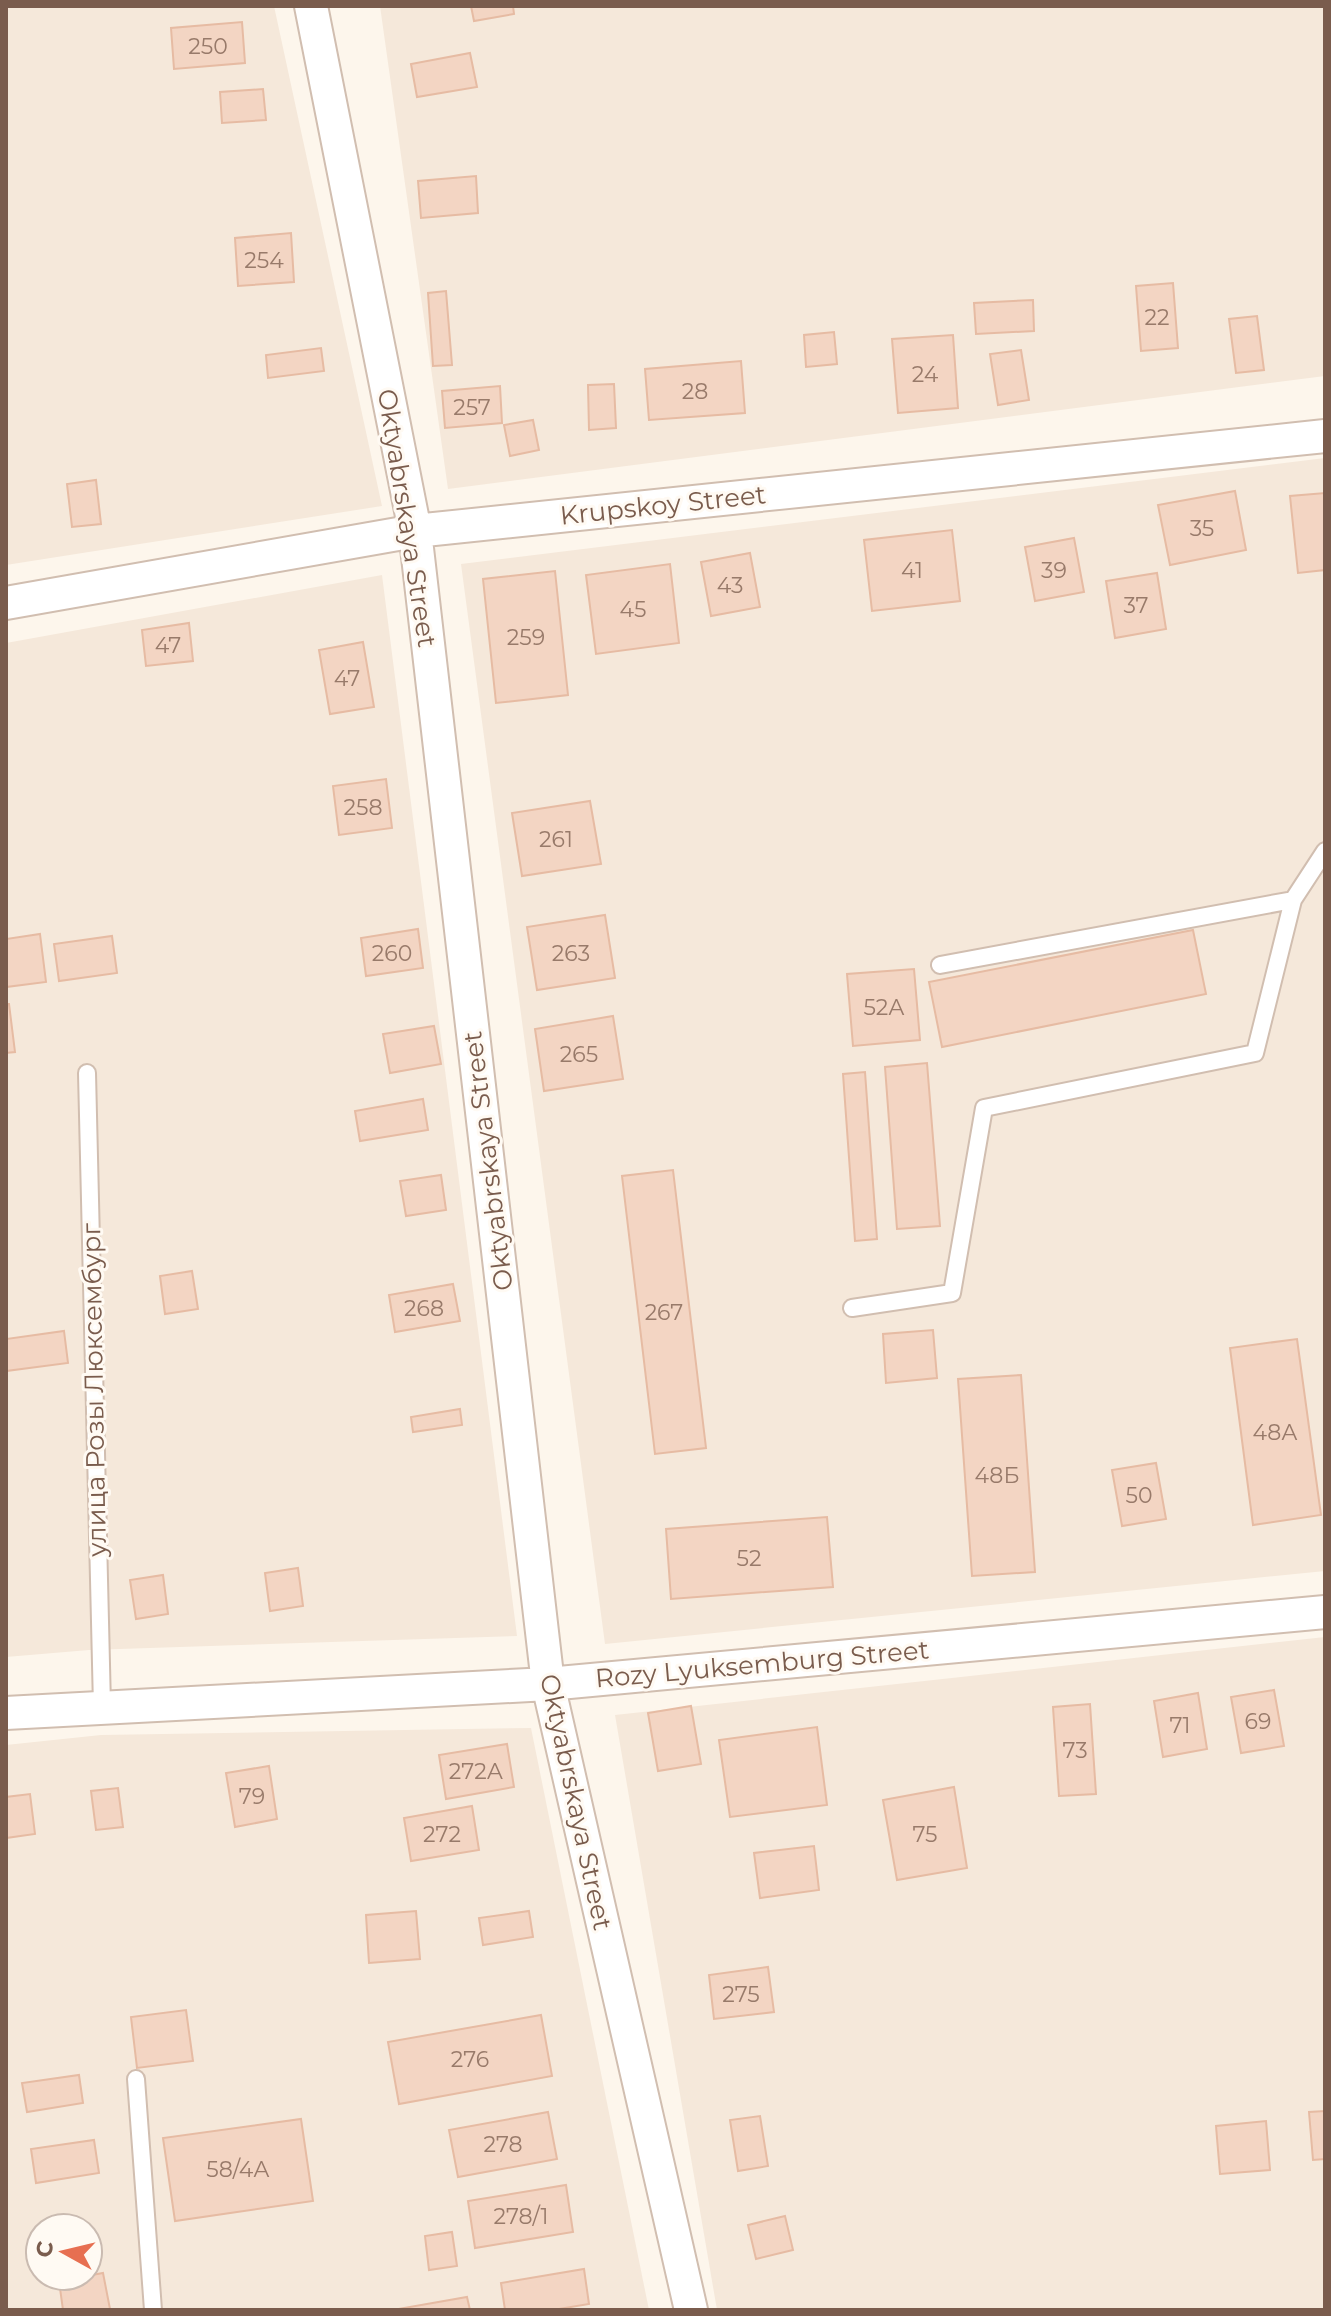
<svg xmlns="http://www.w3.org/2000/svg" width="1331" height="2316" viewBox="0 0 1331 2316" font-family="Montserrat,sans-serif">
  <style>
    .residential { fill: #f5e8da; fill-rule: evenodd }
    .building { fill: #f3d5c3; stroke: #e6bba3; stroke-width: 2 }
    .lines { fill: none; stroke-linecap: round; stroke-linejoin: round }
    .service-casing { stroke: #d1beb0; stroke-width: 20 }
    .minor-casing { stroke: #d1beb0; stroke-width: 36 }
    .service { stroke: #fff; stroke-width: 16 }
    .minor { stroke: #fff; stroke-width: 32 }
    .labels { text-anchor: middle; stroke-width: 6; stroke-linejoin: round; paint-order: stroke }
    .number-label { font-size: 22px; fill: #987a6a }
    .street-label { font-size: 26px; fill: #7a5c4d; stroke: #fffaf3 }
  </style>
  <rect width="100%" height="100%" fill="#fdf6ec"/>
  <!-- residential -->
  <path class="residential" d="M6,6H274L382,506L6,565Z
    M380,6H1325V376L448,489Z
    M1325,458V1571L605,1644L461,564Z
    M382,575L517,1636L89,1650L6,1657V643Z
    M1325,1637V2310H717L615,1715Z
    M531,1728L649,2310H6V1745L101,1735ZM40,2228H88V2276H40Z"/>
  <!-- building -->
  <path class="building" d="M471,6H513L514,14L474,21Z
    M242,22L245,63L174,69L171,28Z
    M470,53L477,87L417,97L411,64Z
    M263,89L266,120L222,123L220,92Z
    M476,176L478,213L421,218L418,181Z
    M291,233L294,282L238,286L235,238Z
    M1173,283L1178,348L1141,351L1136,286Z
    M446,291L452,365L433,366L428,293Z
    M1033,300L1034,331L976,334L974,303Z
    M1257,316L1264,370L1236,373L1229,319Z
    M834,332L837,364L806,367L804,335Z
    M953,335L958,408L898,413L892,339Z
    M321,348L324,371L268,378L266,355Z
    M1021,350L1029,400L998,405L990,354Z
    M741,361L745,413L649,420L645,369Z
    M614,384L616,428L589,430L588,385Z
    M500,386L502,423L445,428L442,391Z
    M533,420L539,450L510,456L504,425Z
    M96,480L101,524L72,527L67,484Z
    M1235,491L1246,550L1170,565L1158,505Z
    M1325,493V570L1298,573L1290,496Z
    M952,530L960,601L872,611L864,540Z
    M1074,538L1084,592L1035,601L1025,547Z
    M750,553L760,607L711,616L701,562Z
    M670,564L679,643L596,654L586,575Z
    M555,571L568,695L496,703L483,579Z
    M1157,573L1166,629L1115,638L1106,581Z
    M189,623L193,661L146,666L142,630Z
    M363,642L374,707L330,714L319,650Z
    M386,779L392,828L339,835L333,786Z
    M590,801L601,864L522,876L512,813Z
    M605,915L615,978L537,990L527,927Z
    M418,929L423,968L366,976L361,938Z
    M1193,930L1206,994L942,1047L929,982Z
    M40,934L46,982L6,987V939Z
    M112,936L117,973L59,981L54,944Z
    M914,969L920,1040L853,1046L847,974Z
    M6,1004H9L15,1052L6,1053Z
    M613,1016L623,1079L544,1091L535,1029Z
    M434,1026L441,1064L390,1073L383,1034Z
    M927,1063L940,1226L897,1229L885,1067Z
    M865,1072L877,1239L855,1241L843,1074Z
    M423,1099L428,1130L360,1141L355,1111Z
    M673,1170L706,1448L655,1454L622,1176Z
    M441,1175L446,1210L406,1216L400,1181Z
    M192,1271L198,1309L165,1314L160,1276Z
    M453,1284L460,1321L395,1332L389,1295Z
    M933,1330L937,1378L886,1383L883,1334Z
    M64,1331L68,1363L6,1371V1339Z
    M1297,1339L1321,1515L1253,1525L1230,1348Z
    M1021,1375L1035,1572L972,1576L958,1379Z
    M460,1409L462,1425L413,1432L411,1417Z
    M1156,1463L1166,1519L1122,1526L1112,1470Z
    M827,1517L833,1587L671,1599L666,1529Z
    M298,1568L303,1606L270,1611L265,1573Z
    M163,1575L168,1614L136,1619L130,1580Z
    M1274,1690L1284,1746L1241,1753L1231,1697Z
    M1198,1693L1207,1749L1163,1757L1154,1701Z
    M1090,1704L1096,1794L1059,1796L1053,1707Z
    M691,1706L701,1764L658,1771L648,1713Z
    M817,1727L827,1805L730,1817L719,1740Z
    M507,1744L514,1787L446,1799L439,1755Z
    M269,1766L277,1819L235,1827L226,1773Z
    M954,1787L967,1868L897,1880L883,1800Z
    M118,1788L123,1827L96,1830L91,1791Z
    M30,1794L35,1834L6,1838V1797Z
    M472,1806L479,1850L411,1861L404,1818Z
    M814,1846L819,1890L760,1898L754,1853Z
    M416,1911L420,1959L369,1963L366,1915Z
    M529,1911L533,1937L483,1945L479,1918Z
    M768,1967L774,2012L714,2019L709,1975Z
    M186,2010L193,2061L137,2068L131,2017Z
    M541,2015L552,2076L399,2104L388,2042Z
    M79,2075L83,2103L27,2112L22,2083Z
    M1325,2111V2159L1313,2160L1309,2112Z
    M548,2112L557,2159L458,2177L449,2130Z
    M760,2116L768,2166L738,2171L730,2120Z
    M301,2119L313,2201L175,2221L163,2138Z
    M1266,2121L1270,2170L1220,2174L1216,2126Z
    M94,2140L99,2173L36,2183L31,2149Z
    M566,2185L573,2232L475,2248L468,2201Z
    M785,2216L793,2250L756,2259L748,2225Z
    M452,2232L457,2266L429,2270L425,2236Z
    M584,2269L589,2304L553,2310H505L501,2283Z
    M103,2273L110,2309L63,2310L59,2281Z
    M467,2297L470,2310H398V2309Z"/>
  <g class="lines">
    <!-- service casing -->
    <g class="service-casing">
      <path id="service" d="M940,965L1293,900
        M87,1073L102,1706
        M852,1308L952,1293L984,1108L1255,1053L1293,900L1325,851
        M136,2079L153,2310"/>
    </g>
    <!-- minor casing -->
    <g class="minor-casing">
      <path id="minor" d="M311,6L415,531L548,1684L691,2310
        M6,603L415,531L1325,436
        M6,1713L548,1684L1325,1612"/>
    </g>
    <!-- service -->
    <use href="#service" class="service"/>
    <!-- minor -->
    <use href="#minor" class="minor"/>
  </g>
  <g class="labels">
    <!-- number labels -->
    <g class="number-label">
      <text x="208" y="54">250</text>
      <text x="264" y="268">254</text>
      <text x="1157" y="325">22</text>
      <text x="925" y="382">24</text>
      <text x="695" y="399">28</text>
      <text x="472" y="415">257</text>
      <text x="1202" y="536">35</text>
      <text x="912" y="578">41</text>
      <text x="1054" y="578">39</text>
      <text x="730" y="593">43</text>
      <text x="1136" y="613">37</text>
      <text x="633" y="617">45</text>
      <text x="526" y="645">259</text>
      <text x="168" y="653">47</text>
      <text x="347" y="686">47</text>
      <text x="363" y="815">258</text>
      <text x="556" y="847">261</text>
      <text x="392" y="961">260</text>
      <text x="571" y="961">263</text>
      <text x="884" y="1015">52А</text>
      <text x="579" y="1062">265</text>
      <text x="424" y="1316">268</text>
      <text x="664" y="1320">267</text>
      <text x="1275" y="1440">48А</text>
      <text x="997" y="1483">48Б</text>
      <text x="1139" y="1503">50</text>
      <text x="749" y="1566">52</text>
      <text x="1258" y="1729">69</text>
      <text x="1180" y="1733">71</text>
      <text x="1075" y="1758">73</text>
      <text x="476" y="1779">272А</text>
      <text x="252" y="1804">79</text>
      <text x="442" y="1842">272</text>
      <text x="925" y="1842">75</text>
      <text x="741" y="2002">275</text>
      <text x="470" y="2067">276</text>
      <text x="503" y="2152">278</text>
      <text x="238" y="2177">58/4А</text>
      <text x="521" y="2224">278/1</text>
    </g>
    <!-- street labels -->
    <g class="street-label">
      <text transform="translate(663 505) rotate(-6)" y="9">Krupskoy Street</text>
      <text transform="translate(407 518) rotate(81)" y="9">Oktyabrskaya Street</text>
      <text transform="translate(488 1161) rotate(-97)" y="9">Oktyabrskaya Street</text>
      <text transform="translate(94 1390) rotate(-91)" y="9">улица Розы Люксембург</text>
      <text transform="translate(762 1664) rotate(-5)" y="9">Rozy Lyuksemburg Street</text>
      <text transform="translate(576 1802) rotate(78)" y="9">Oktyabrskaya Street</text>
    </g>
  </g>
  <!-- border -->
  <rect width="1331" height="2316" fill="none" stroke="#7a5c4d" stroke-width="16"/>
  <!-- north arrow -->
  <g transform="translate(64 2252) rotate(278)"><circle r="38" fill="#fffaf3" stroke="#cabbb1" stroke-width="2"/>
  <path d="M0-6L14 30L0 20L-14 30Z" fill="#e76f51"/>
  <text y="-12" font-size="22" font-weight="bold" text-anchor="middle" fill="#7a5c4d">С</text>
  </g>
</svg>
